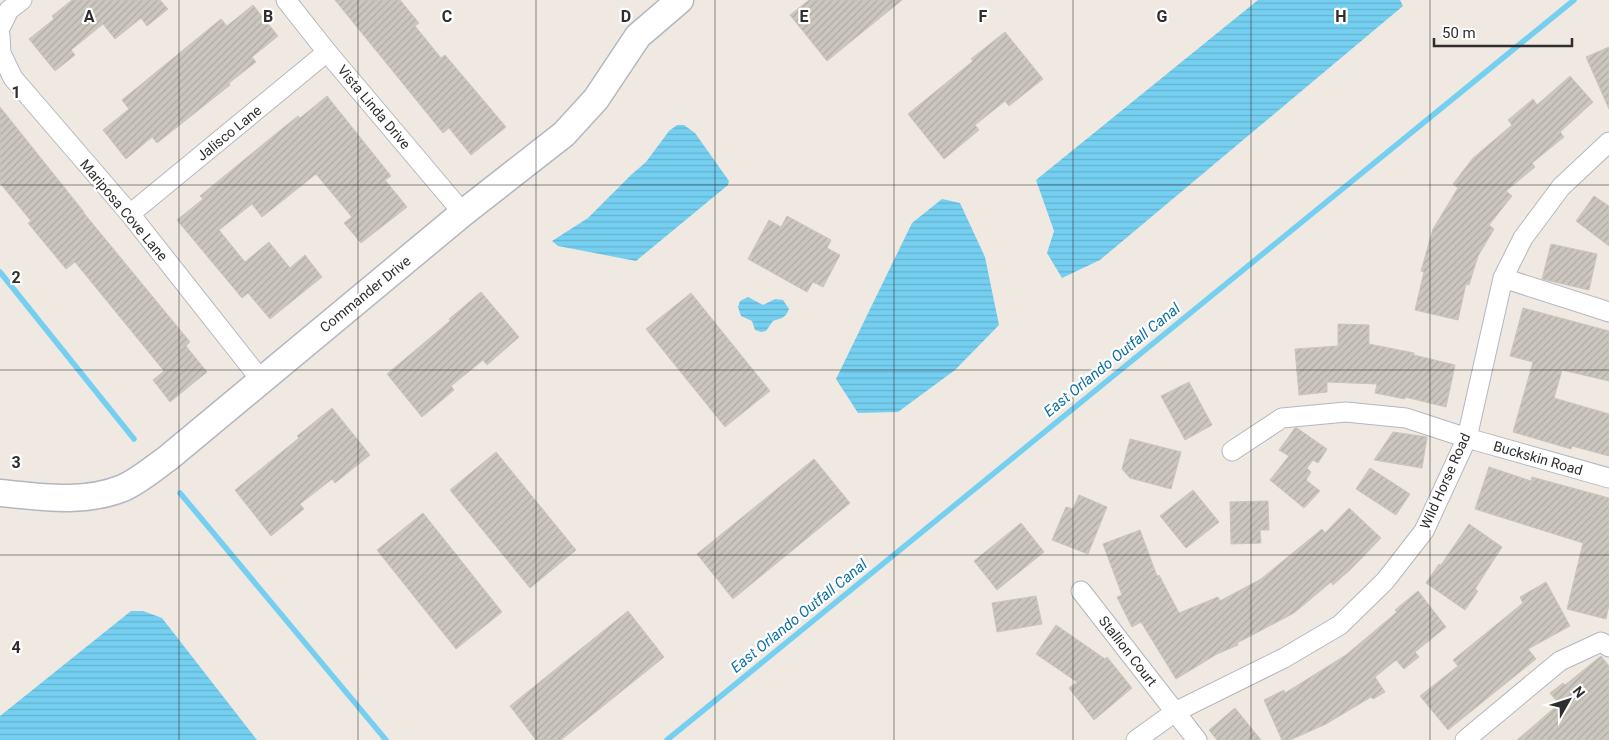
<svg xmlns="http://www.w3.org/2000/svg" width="1609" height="740" viewBox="0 0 1609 740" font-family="Roboto,sans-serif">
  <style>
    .water { fill: url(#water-rules) }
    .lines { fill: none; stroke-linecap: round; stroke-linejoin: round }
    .stream { stroke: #75cff0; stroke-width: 5.5 }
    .building { fill: url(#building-hatch); stroke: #cbc5ba }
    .street-casing { stroke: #b4b7c1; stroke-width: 21 }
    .secondary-casing { stroke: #b4b7c1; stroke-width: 29 }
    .street { stroke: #fff; stroke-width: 19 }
    .secondary { stroke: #fff; stroke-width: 26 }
    .grid { fill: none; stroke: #2e2e2e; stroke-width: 1; stroke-opacity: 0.55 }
    .labels { text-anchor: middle; stroke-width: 4.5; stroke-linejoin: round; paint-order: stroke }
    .street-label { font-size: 14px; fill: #2e2e2e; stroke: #fff }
    .water-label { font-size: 15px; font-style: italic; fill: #0d6fa3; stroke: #fff }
    .grid-label { font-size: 16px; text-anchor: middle; font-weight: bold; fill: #2e2e2e; stroke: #fff; stroke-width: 4.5; stroke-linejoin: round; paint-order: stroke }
  </style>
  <defs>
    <pattern id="water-rules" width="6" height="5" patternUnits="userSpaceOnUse" patternTransform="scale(1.25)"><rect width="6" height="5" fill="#75cff0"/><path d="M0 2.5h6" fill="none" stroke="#66b2ce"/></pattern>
    <pattern id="building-hatch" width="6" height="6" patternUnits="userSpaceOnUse" patternTransform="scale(1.25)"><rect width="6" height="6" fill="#cbc7bf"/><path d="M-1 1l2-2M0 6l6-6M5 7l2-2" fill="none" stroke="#afaba4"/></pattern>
  </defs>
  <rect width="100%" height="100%" fill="#efe9e1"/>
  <!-- water -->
  <path class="water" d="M1258,0H1400L1403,6L1100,260L1062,278L1047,253L1054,231L1036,180Z
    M677,125H684L695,133L729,181L728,185L636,261L558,246L552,241L588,218L631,175L646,162L669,131Z
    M942,199L960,203L985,257L999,325L955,370L898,412L858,413L836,379L912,223Z
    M748,297L763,305L775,299L783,300L789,309C785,319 781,318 773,321L766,331L761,332L755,330L752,321L741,316L738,307L740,301Z
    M131,611H143L162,618L257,740H0V716Z"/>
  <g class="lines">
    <!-- stream -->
    <path class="stream" d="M0,272L134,439
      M180,493L386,740
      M667,740L1574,0"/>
  </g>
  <!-- building -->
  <path class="building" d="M72,0H160L168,9L147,26L141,18L115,39L103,24L71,50L75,55L55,71L29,39L54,19L52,16Z
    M335,0H400L419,23L415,26L441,58L445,55L506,127L471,155L449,128L443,133Z
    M809,0H902L827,61L790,15Z
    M253,5L278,36L252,57L256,62L229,83L230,85L157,143L152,137L126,159L103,130L129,109L122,100L221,19L227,26Z
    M1005,32L1043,79L1009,106L1005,101L975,125L979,130L944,159L908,114L973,61L971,59Z
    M1609,47V109L1586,57Z
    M1570,76L1593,102L1560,132L1564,137L1532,163L1535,167L1506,191L1512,196L1489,225L1494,229L1478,256L1469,285L1466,284L1458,320L1415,310L1424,272L1421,271L1433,229L1458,188L1453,184L1473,158L1512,125L1508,120L1533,99L1537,105Z
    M327,96L391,176L385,180L407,207L361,243L344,223L352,217L316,174L262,217L252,204L219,230L245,262L269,242L290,268L305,255L322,277L270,319L248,293L242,298L177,220L203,199L200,196L278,132L298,116L300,118Z
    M0,107L84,212H83L190,342L186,346L207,372L170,402L153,380L164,371L75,262L66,269L28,223L31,221L0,183Z
    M1594,196L1609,206V246L1576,221Z
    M787,216L831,240L827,248L840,255L823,287L813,282L807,292L748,259L769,220L781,227Z
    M1551,244L1597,254L1589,290L1542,279Z
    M481,292L519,337L487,365L483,360L451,386L454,390L422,417L387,374L450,321L449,319Z
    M691,293L770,391L725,427L646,329Z
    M1523,308L1609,331V381L1562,370L1554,398L1609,414V456L1572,446L1571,449L1513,432L1533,362L1510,356Z
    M1338,324L1369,325V344L1414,353V355L1455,365L1446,407L1405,397V399L1375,393L1377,384L1327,382V392L1299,395L1295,349L1338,346Z
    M1189,382L1212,425L1185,440L1161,396Z
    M332,408L370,455L335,483L332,479L300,504L304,509L271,536L235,490L299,438L297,436Z
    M1295,428H1297L1327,449L1318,463L1313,460L1307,468L1311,472L1306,480L1320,491L1304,508L1270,480L1289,456L1279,450Z
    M1393,432L1427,437L1422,468L1374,460Z
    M1130,439L1181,452L1171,489L1130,478L1122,469Z
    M496,452L576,550L530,588L450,490Z
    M814,459L850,503L733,599L697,554Z
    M1489,467L1531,481L1532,477L1609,498V605L1606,619L1567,609L1583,543L1475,509Z
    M1370,468L1410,494L1396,515L1356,489Z
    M1193,490L1219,522L1186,548L1160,516Z
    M1079,495L1107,507L1088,554L1052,540L1066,507L1073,509Z
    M1268,501L1269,530H1260L1261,543L1231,544L1230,502Z
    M1349,508L1381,538L1351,569L1333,585L1331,582L1294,613L1237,643L1238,645L1217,654L1176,679L1141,622L1132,627L1117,597L1122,595L1103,544L1140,530L1157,576L1159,575L1179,613L1218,597L1220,601L1261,579L1322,529L1325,533Z
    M423,513L502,612L456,649L377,550Z
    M1021,523L1044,552L997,590L974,561Z
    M1469,524L1502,547L1475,589L1478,591L1465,610L1426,583L1439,564L1441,565Z
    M1546,582L1570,626L1528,649L1536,659L1448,730L1420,696L1458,666L1453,660L1523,603L1520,597Z
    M1418,591L1446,627L1415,652L1419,657L1404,669L1396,660L1375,677L1385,692L1373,699L1371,697L1326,724L1290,740H1282L1264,700L1284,690L1285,693L1346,655L1397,612L1395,610Z
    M1036,596L1042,624L997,632L992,603Z
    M628,611L664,657L561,740H536L510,706Z
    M1056,625L1105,659L1107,657L1132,688L1094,720L1069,688L1077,682L1036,654Z
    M1601,656L1609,666V740H1517L1559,704L1550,693L1563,683L1565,685Z
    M1235,708L1261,740H1217L1209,730Z"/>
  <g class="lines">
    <!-- street casing -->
    <g class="street-casing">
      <path id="street" d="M286,0L327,52L463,213
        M0,28L9,10L22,0
        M0,35L1,53L13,78L130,214L261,380
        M130,214L327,52
        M1503,278L1609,312
        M1232,451L1282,418L1346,412L1406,418L1467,438L1609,478
        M1081,591L1197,740
        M1136,740L1175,712L1284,658L1340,625L1385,581L1424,531L1467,438L1503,278L1523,238L1561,187L1609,142
        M1465,740L1560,661L1601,642L1609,647"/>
    </g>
    <!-- secondary casing -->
    <g class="secondary-casing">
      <path id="secondary" d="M0,493C41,497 84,504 123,488C139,481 154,468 168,458L463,213L564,134L596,99L638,36L680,0"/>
    </g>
    <!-- street -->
    <use href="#street" class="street"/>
    <!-- secondary -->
    <use href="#secondary" class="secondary"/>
  </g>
  <!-- grid -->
  <path class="grid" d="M179,0V740M358,0V740M536,0V740M715,0V740M894,0V740M1073,0V740M1251,0V740M1430,0V740M0,185H1609M0,370H1609M0,555H1609"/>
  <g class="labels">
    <!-- street labels -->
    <g class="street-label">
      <text transform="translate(374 107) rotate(50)" y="5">Vista Linda Drive</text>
      <text transform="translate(229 133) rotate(-39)" y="5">Jalisco Lane</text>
      <text transform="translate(124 210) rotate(50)" y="5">Mariposa Cove Lane</text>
      <text transform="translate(365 294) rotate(-39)" y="5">Commander Drive</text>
      <text transform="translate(1538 458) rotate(16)" y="5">Buckskin Road</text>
      <text transform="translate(1445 481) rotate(-66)" y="5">Wild Horse Road</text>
      <text transform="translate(1128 651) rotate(52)" y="5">Stallion Court</text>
    </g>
    <!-- water labels -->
    <g class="water-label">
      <text transform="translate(1112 360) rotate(-39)" y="5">East Orlando Outfall Canal</text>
      <text transform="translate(799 616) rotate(-39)" y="5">East Orlando Outfall Canal</text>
    </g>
  </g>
  <g class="grid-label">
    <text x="89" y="22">A</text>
    <text x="268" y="22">B</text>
    <text x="447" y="22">C</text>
    <text x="626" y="22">D</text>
    <text x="804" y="22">E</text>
    <text x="983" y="22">F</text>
    <text x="1162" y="22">G</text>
    <text x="1341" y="22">H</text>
    <text x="16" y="98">1</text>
    <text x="16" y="283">2</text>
    <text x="16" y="468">3</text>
    <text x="16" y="653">4</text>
  </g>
  <!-- north arrow -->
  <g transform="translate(1569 700) rotate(51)" stroke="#ffffff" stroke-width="4" paint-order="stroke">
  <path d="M0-4L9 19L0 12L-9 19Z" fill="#2e2e2e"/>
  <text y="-8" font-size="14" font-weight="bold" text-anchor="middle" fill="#2e2e2e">N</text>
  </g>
  <!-- scale -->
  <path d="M1434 38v8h138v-8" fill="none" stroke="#2e2e2e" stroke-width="2.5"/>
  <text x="1442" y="38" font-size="15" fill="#2e2e2e" stroke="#ffffff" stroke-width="4" paint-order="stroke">50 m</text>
</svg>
